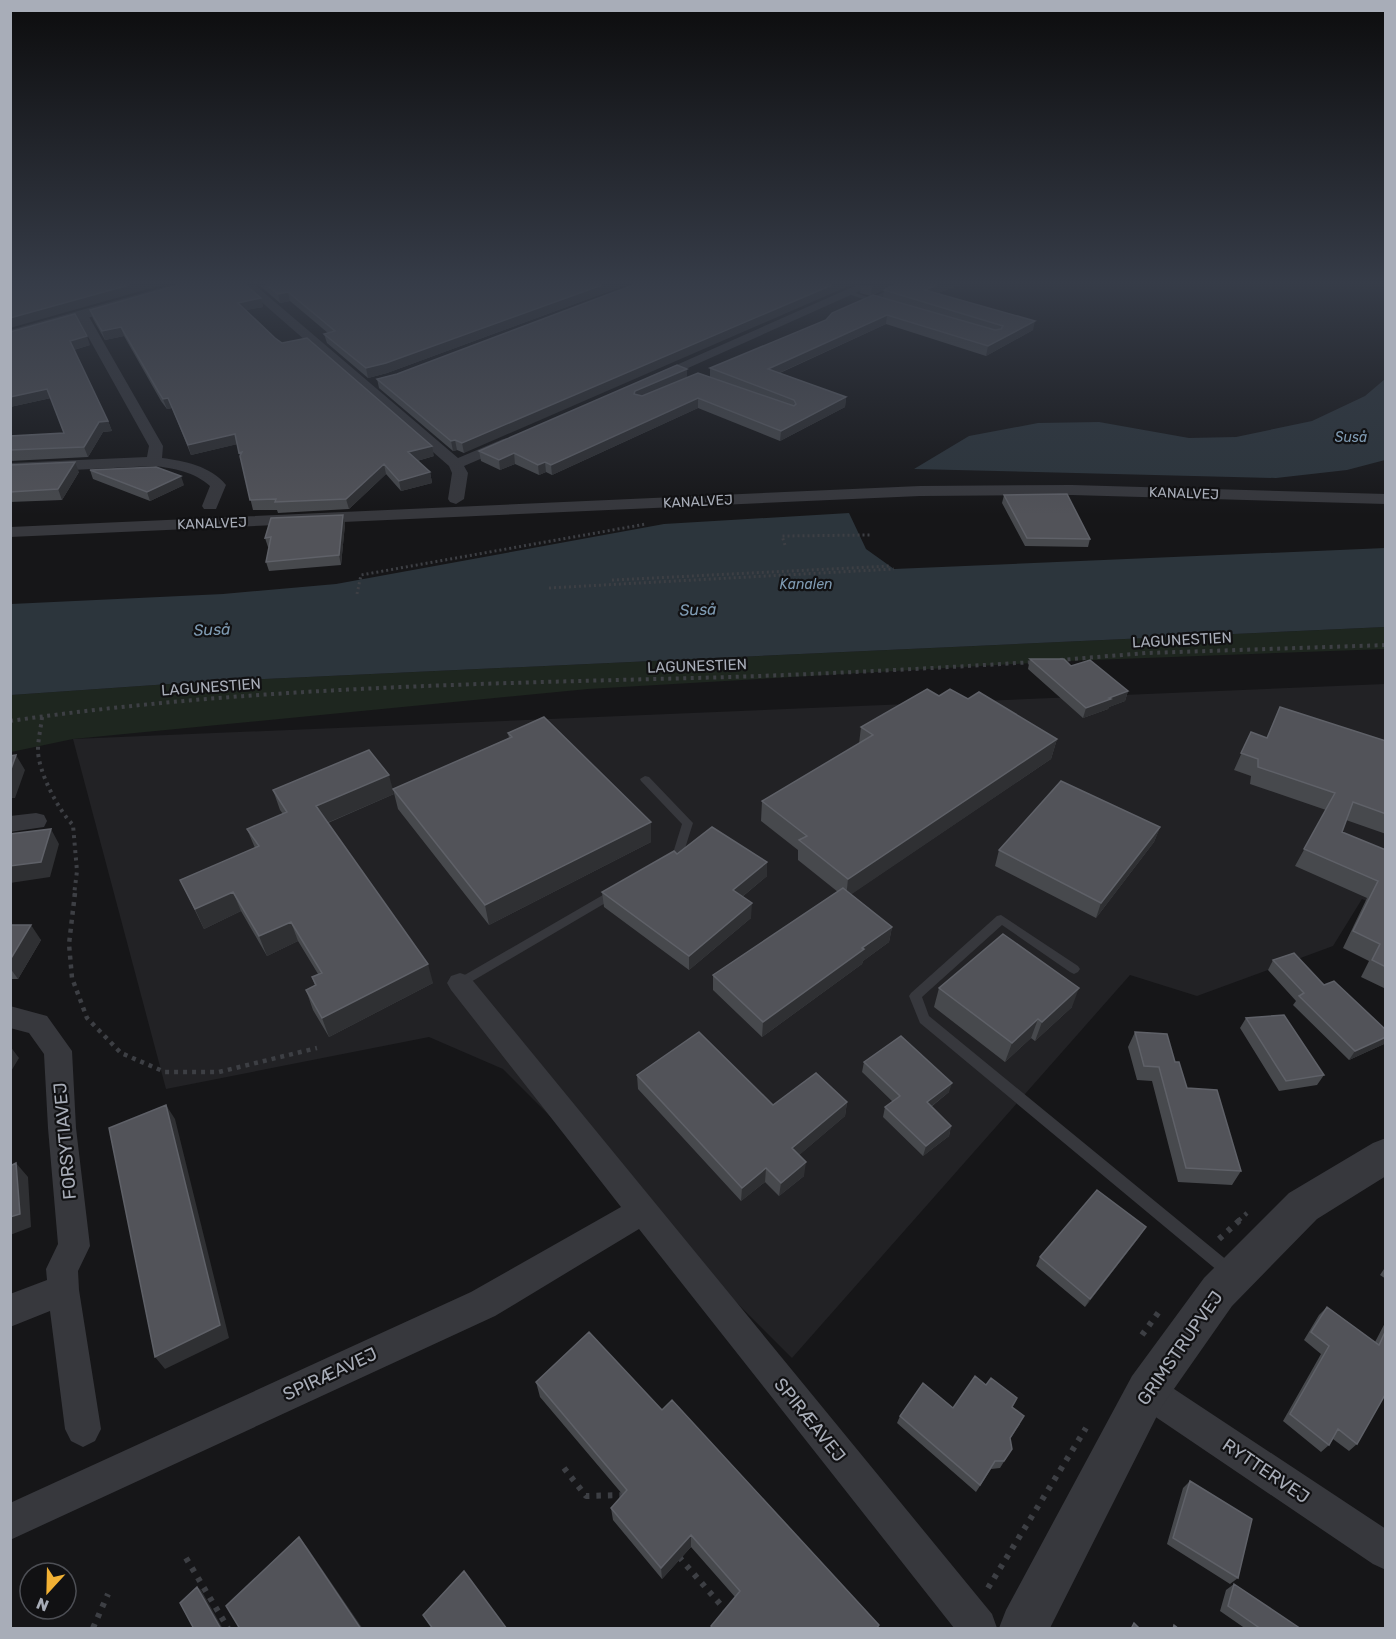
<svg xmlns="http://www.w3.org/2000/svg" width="1396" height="1639" viewBox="0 0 1396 1639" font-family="Rubik,sans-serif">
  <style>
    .built { fill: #222225 }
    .green { fill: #1e261f }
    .water { fill: #2c353c }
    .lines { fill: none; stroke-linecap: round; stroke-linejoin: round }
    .path-far3 { stroke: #3d3f44; stroke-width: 3; stroke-dasharray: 2 3; stroke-linecap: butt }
    .path-far2 { stroke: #3d3f44; stroke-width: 4; stroke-dasharray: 3 4.5; stroke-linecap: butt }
    .path-far1 { stroke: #3d3f44; stroke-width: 4.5; stroke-dasharray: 4 5; stroke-linecap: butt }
    .path { stroke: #3d3f44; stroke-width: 6; stroke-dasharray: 4.5 7; stroke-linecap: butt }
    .service { fill: #37383d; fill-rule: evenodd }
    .minor { fill: #37383d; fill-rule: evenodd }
    .tertiary { fill: #37383d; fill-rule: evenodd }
    .wall { fill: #47494d }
    .shaded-wall { fill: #2f3033 }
    .building { fill: #525359; stroke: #5f6168; stroke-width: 1.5 }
    .labels { text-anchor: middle; stroke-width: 4.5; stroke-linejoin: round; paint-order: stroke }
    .far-water-label { font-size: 14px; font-style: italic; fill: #7f9bb3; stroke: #111113 }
    .far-street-label { font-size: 14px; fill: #a8adb8; stroke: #111113 }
    .street-label { font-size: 15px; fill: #a8adb8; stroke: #111113 }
    .water-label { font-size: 16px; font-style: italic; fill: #7f9bb3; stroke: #111113 }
    .near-street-label { font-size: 18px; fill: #a8adb8; stroke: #111113 }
  </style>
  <rect width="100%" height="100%" fill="#161618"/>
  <!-- built -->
  <path class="built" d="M1385,684V909L1362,899L1333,946L1197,996L1130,975L792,1358L503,1069L429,1037L166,1089L73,739Z"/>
  <!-- green -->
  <path class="green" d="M1385,627V649L1066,661L588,689L73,739L11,752V695L198,682Z"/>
  <!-- water -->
  <path class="water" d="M1385,379V460L1347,470L1276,478L914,469L969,436L1038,423L1099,422L1189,438L1236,437L1312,421L1365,396Z
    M849,513L866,549L894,569L1385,548V627L198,682L11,695V604L223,594L336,584L664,524Z"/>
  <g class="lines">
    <!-- path-far3 -->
    <path class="path-far3" d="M785,545L782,536L870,535
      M612,580L890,566
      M549,588L894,569
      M357,594L361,575L646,524"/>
    <!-- path-far2 -->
    <path class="path-far2" d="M1060,660L1146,653L1386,645
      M42,717C41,728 38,739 38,750C38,771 58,810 73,825L77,871L74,895
      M10,721C237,688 466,684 694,678C808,675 921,669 1034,662"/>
    <!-- path-far1 -->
    <path class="path-far1" d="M75,893L69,944L72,978L87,1018L121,1053L165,1072H219L317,1048
      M1238,1221L1247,1213"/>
    <!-- path -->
    <path class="path" d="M1219,1239L1240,1220
      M1142,1335L1161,1309
      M564,1468L586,1496L625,1495L627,1497
      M679,1557L727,1612
      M186,1558L228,1628
      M988,1588L1086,1428
      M93,1628L108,1594"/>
    <!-- service -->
    <path class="service" d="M899,285H907L876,300L878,301L864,303L866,300L846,293L849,291L871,298Z
      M645,776L649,777L693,823L682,858L669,864L665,863L664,860L673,853L682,824L641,781L640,779Z
      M615,888L619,889L621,892L619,895L464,986L460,988L456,986L454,983L456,980Z
      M1001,915L1078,966L1080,969L1078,972L1074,974L1070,972L1002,925L922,997L929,1016L1234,1266L1236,1271L1234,1276L1229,1278L1224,1276L920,1023L909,996L911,993L997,916Z"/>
    <!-- minor -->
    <path class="minor" d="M242,285H255L458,458L503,439L508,438L515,442L513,445L464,466L468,473L464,499L456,504L450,502L448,499L452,473L449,466Z
      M857,285H873L659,381L654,382L647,378Z
      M82,311L88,315L163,446L162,458C184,461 211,466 226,485L216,509H204L202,506L210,486C195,472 173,468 154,466L10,473V463L147,457L149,446L76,315Z
      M1072,485L1386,494V504L1072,495L920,496L10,537V527L920,486Z
      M36,813L44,815L47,821L44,827L10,832V816Z
      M460,973L469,976L992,1614L997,1628H954L639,1229L495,1316L10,1540V1503L471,1292L621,1207L451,990L447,983L451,976Z
      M10,1006L47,1016L72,1051L76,1128L90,1246L78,1271L79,1290L101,1429L95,1441L83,1447L71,1441L65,1429L50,1311L10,1327V1294L47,1280L46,1269L58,1244L48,1128L44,1054L29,1033L10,1028Z
      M1147,1374L1159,1379L1386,1529V1570L1373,1564L1135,1403L1130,1391L1135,1379Z"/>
    <!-- tertiary -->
    <path class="tertiary" d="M171,285H195L193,288L10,340V330Z
      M1386,1138V1176L1317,1219L1232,1306L1162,1406L1050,1628H999L1006,1610L1132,1376L1204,1278L1289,1193L1373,1143Z"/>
  </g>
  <!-- wall -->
  <path class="wall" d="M259,285H626L387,373L368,378L327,343L324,334L328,333L290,301L280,303Z
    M633,285L464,453L457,450L453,451L379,388L377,379L397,374Z
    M861,285H893L871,296L860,293Z
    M960,285L938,293L1033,330L986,356L886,324L780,373L846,397L845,407L780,441L698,408L552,475L546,472L539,475L515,464L500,470L481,461L479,451L687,369V378L710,377V368L883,298L884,290Z
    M261,298L263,307L246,310L275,338L434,456L417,461L430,472L432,483L401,491L386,474L349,509L278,513L277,510H253L237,444L191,455L172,408L167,409L161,401L124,336L105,340L93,319L90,310Z
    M10,332L90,345L74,350L108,421L112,431L103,432L88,457L10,461V436L64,433L51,398L10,407Z
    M10,465L79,472L62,500L10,502Z
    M90,470L184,485L150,501L93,479Z
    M1004,495L1090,539L1088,547L1025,546L1002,503Z
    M343,515L345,524L341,565L269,571L266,562L269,547H268L265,538Z
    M1030,659L1071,666L1128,691L1125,701L1109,707L1108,709L1083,718L1028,669Z
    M939,696L968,699L1057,739L1051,759L851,894L892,927L889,942L863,961L862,964L762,1037L713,990V975L838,892L798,860V850L761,821L762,801L859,744L861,727Z
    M1280,707L1386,741V834L1346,820L1342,832L1386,850V989L1361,977L1369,961L1343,948L1367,898L1295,866L1326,810L1250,784L1251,776L1234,770L1251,732L1267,738Z
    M508,733L651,842L489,925L398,809L393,789L509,738Z
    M273,790L394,794L328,823L433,983L329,1037L313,1010L306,990L315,986L312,977L318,974L298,941L267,956L241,911L204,929L180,880L255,848L247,829L283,814L280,810Z
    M1160,827L1154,842L1096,918L995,866L999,850Z
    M677,854L767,862V876L742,897L751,918L689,970L604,907L602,892Z
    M10,925L41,940L18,979H10Z
    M1273,960L1324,985L1386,1030V1042L1384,1044L1349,1060L1293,1005L1296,1001L1268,970Z
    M939,988L1072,1007L1035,1041L1031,1038L1005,1062L934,1007Z
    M1246,1018L1324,1075L1317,1085L1279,1091L1240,1028Z
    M1135,1032L1175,1062L1187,1088L1241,1171L1232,1185L1178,1182L1152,1081L1137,1080L1128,1047Z
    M864,1062L949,1092L931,1107L951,1126L949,1136L923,1156L883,1117L885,1107L893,1102L862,1072Z
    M637,1075L773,1105L847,1102L845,1116L799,1155L804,1176L779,1196L765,1182L741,1201L638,1089Z
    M1140,1236L1085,1307L1036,1266L1040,1257Z
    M1386,1266V1279L1380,1275Z
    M1327,1307L1375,1342L1386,1321V1393L1357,1444L1349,1451L1333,1439L1329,1445L1321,1452L1283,1421L1321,1354L1304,1340L1319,1315Z
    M536,1382L662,1410L877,1629H711V1626L735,1597L691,1547L662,1579L613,1520L611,1508L623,1495L540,1397Z
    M1012,1407L1020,1424L1010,1439L1012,1449L1000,1468L991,1469L976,1492L897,1423L900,1416L953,1408Z
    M1190,1481L1238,1578L1230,1584L1167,1544L1183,1488Z
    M1234,1584L1301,1629H1246L1220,1611L1226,1590Z"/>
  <!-- shaded-wall -->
  <path class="shaded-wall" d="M129,285H162L10,328V318Z
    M602,285H626L387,373L368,378L366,368Z
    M832,285H851L464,453L462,443Z
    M876,285H893L871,296L872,287Z
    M937,285H960L924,298L925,290Z
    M288,292L290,301L280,303L278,294Z
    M261,298L263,307L240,311L238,303Z
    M887,315L886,324L768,378V369Z
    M1035,321L1033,330L986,356L988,346Z
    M121,327L124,336L105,340L102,331Z
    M87,336L90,345L73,350L70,341Z
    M687,369V378L634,404V394L635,391Z
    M47,389L51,398L10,407V397Z
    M846,397L845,407L780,441L781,431Z
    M168,398L172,408L167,409L163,399Z
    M698,398V408L552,475L551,465Z
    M108,421L112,431L103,432L88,457L84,447L99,422Z
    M235,434L238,444L191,455L188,445Z
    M455,440L457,450L453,451L451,441Z
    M432,446L434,456L410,463L408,452Z
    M514,453L515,464L500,470L499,460Z
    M75,462L79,472L62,500L58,489Z
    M545,462L546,472L539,475L538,465Z
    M384,464L386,474L349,509L346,499Z
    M430,472L432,483L401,491L399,481Z
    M181,476L184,485L150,501L147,492Z
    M343,515L345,524L341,565L339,555Z
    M1128,691L1125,701L1109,707L1108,709L1083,718L1086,708L1109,698Z
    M1057,739L1051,759L846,898L848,879Z
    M16,755L25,770L15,798H10V772Z
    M389,775L394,794L322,825L316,806Z
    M651,822V842L489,925L485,905Z
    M1160,827L1154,842L1096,918L1101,903Z
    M51,829L59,844L50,877L10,883V866Z
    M767,862V876L732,905L733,890Z
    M233,892L241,911L204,929L195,909Z
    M752,903L751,918L689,970V956Z
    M291,922L298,941L267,956L259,936Z
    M31,925L41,940L18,979L10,968V960Z
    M892,927L889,942L863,961L862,964L762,1037L763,1022Z
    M428,964L433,983L329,1037L322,1018Z
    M1079,988L1072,1007L1035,1041L1042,1022Z
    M1038,1019L1031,1038L1005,1062L1012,1043Z
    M1386,1037V1042L1384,1044L1349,1060L1355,1051Z
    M10,1046L19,1058L10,1073Z
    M952,1083L949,1092L924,1112L927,1102Z
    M847,1102L845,1116L791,1162L792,1148Z
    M166,1105L175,1119L229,1338L165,1369L155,1357Z
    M951,1126L949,1136L923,1156L926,1146Z
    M806,1162L804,1176L779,1196L781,1183Z
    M16,1163L28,1177L31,1227L10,1235V1217Z
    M766,1168L765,1182L741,1201L742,1188Z
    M1146,1227L1140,1236L1085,1307L1090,1299Z
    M691,1535V1547L662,1579L661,1568Z
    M299,1537L307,1547L363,1629H361Z
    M197,1587L201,1590L223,1629H221Z"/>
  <!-- building -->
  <path class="building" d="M10,285H129L10,318Z
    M178,285H246L261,298L238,303L275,338L282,343L307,338L432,446L408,452L430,472L399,481L384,464L346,499L275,502L276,499L250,500L240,456L242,452L239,453L235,434L188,445L168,398L163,399L158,391L121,327L102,331L90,310Z
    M267,285H602L386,363L366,368L324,334L335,331L288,292L278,294Z
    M633,285H832L462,443L455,440L451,441L377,379L397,374Z
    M894,285H937L925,290L1035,321L988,346L887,315L768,369L846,397L781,431L698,398L551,465L545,462L538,465L514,453L499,460L479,451L677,365L687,369L635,391L634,394L642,396L698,373L794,406L796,404L794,400L710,368L826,320L832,313L873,295L995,330L1001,329L1003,326L884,290Z
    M75,314L87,336L70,341L108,421L99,422L84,447L10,450V436L64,433L47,389L10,397V332Z
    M75,462L58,489L10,492V465Z
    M156,467L181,476L147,492L90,470Z
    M1067,494L1090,539L1027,538L1004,495Z
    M343,515L339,555L266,562L271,537L265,538L271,518Z
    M1030,659H1064L1071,666L1090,660L1128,691L1109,698L1111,699L1086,708Z
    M927,689L939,696L950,689L968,699L979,692L1057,739L848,879L799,840L807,836L762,801L873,735L861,727Z
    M1280,707L1386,741V814L1353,802L1342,832L1386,850V967L1372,960L1380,944L1353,931L1378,881L1304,849L1335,793L1258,767V759L1241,753L1251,732L1267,738Z
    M544,717L651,822L485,905L393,789L512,737L508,733Z
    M369,750L389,775L316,806L428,964L322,1018L306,990L316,985L312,977L322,973L291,922L259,936L233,892L195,909L180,880L259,846L247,829L287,812L273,790Z
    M16,755L10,772V756Z
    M1061,781L1160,827L1101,903L999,850Z
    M712,827L767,862L733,890L752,903L689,956L602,892L674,851L677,854Z
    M51,829L41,862L10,866V834Z
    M843,888L892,927L862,948L864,949L763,1022L713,975Z
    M10,925H31L10,960Z
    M1003,934L1079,988L1042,1022L1038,1019L1012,1043L939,988Z
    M1294,953L1324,985L1334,981L1386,1030V1037L1355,1051L1299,996L1304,993L1273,960Z
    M1284,1015L1324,1075L1286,1081L1246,1018Z
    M699,1032L773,1105L816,1073L847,1102L792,1148L806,1162L781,1183L766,1168L742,1188L637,1075Z
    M1135,1032L1167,1034L1175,1062H1179L1187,1088L1217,1090L1241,1171L1186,1168L1159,1067L1144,1066Z
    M901,1036L952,1083L927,1102L951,1126L926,1146L885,1107L900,1096L864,1062Z
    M166,1105L220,1325L155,1357L109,1128Z
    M16,1163L20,1214L10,1217V1166Z
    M1097,1190L1146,1227L1090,1299L1040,1257Z
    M1327,1307L1379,1345L1386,1330V1393L1357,1444L1338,1429L1329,1445L1290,1414L1329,1346L1311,1332Z
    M589,1332L662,1410L672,1400L879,1625L876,1629H713L711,1626L740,1591L691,1535L661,1568L611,1508L627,1490L536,1382Z
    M975,1376L986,1385L991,1378L1017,1398L1012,1407L1024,1416L1010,1438L1012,1449L1004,1461H995L980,1485L900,1416L923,1383L953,1408Z
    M1190,1481L1252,1519L1238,1578L1173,1538Z
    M299,1537L361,1629H240L226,1606Z
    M464,1571L507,1629H433L423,1615Z
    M1234,1584L1301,1629H1261L1228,1606Z
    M197,1587L221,1629H194L180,1603Z
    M1134,1623L1140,1629H1131Z
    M1174,1625L1179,1629H1173Z"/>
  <!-- sky -->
  <linearGradient id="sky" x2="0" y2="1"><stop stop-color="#0c0c0d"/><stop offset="0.55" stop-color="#363c48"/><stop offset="1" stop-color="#363c48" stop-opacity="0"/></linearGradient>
  <rect width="1396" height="515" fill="url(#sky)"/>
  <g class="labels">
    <!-- far-water labels -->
    <g class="far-water-label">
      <text x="1351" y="442">Suså</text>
      <text x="806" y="589">Kanalen</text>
    </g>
    <!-- far-street labels -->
    <g class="far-street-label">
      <text transform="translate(1184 493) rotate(2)" y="5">KANALVEJ</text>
      <text transform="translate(698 501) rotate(-3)" y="5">KANALVEJ</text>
      <text transform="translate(212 523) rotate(-2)" y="5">KANALVEJ</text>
    </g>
    <!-- street labels -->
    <g class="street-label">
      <text transform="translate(1182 640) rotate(-3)" y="5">LAGUNESTIEN</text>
      <text transform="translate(697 666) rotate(-2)" y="5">LAGUNESTIEN</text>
      <text transform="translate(211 687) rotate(-4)" y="5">LAGUNESTIEN</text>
    </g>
    <!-- water labels -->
    <g class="water-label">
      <text transform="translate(698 609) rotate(-2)" y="6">Suså</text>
      <text transform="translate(212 629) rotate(-2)" y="6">Suså</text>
    </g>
    <!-- near-street labels -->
    <g class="near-street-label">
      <text transform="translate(65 1141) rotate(-95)" y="6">FORSYTIAVEJ</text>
      <text transform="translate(1180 1348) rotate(-55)" y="6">GRIMSTRUPVEJ</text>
      <text transform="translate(330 1374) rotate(-25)" y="6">SPIRÆAVEJ</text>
      <text transform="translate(810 1420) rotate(51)" y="6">SPIRÆAVEJ</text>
      <text transform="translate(1266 1471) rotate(34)" y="6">RYTTERVEJ</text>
    </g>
  </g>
  <!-- border -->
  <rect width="1396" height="1639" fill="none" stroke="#a8adb8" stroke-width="24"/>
  <!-- north arrow -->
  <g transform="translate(48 1591) rotate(202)"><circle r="28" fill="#111113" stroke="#4d4f55" stroke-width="1.5"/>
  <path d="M0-4.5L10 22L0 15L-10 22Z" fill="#f2b134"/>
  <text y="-9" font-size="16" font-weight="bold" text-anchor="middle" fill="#a8adb8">N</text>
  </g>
</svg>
